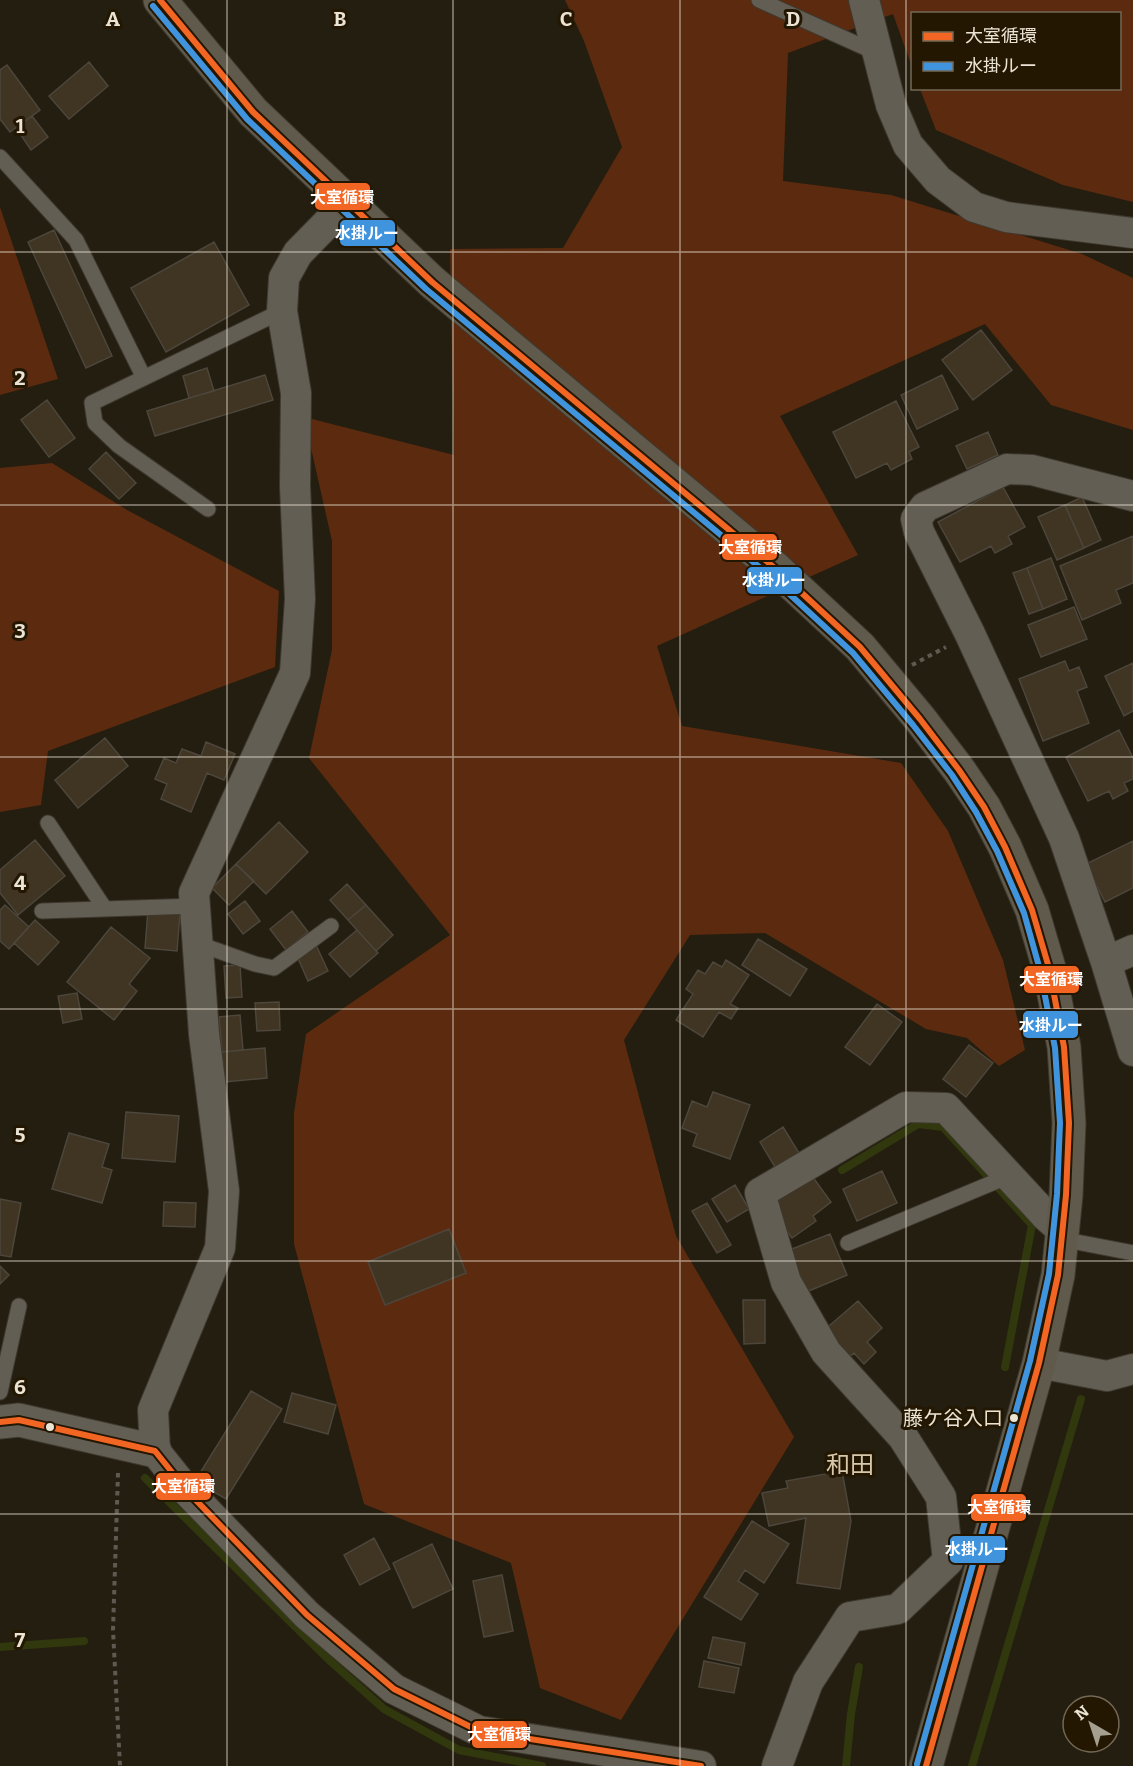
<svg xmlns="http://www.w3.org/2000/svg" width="1133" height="1766" viewBox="0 0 1133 1766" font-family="Bitter,'Noto Sans JP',serif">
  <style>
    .green { fill: #5c2b0f }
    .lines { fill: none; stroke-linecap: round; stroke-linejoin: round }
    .stream { stroke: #31380d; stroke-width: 8 }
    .building { fill: #403422; stroke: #4c463c; stroke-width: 1.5 }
    .lane-casing { stroke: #3e392f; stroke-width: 17 }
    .street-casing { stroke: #3e392f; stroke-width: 32 }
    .secondary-casing { stroke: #3e392f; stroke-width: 35 }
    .primary-casing { stroke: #3e392f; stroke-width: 35 }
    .path { stroke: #5f5a51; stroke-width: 4; stroke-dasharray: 4.5 4.5; stroke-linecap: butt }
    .lane { stroke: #635e54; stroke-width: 15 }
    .street { stroke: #635e54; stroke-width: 30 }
    .secondary { stroke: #635e54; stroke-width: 33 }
    .primary { stroke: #605a4c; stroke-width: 33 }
    .bus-1-casing { stroke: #231701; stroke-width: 10 }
    .bus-2-casing { stroke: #231701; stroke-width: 10 }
    .bus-1 { stroke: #f26522; stroke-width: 6 }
    .bus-2 { stroke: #4094de; stroke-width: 6 }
    .grid { fill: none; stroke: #ebe4d5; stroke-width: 1.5; stroke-opacity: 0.55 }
    .bus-dot { fill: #ebe4d5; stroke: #231701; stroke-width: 2 }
    .labels { text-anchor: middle; stroke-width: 6; stroke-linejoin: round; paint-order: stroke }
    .bus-label { font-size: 20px; fill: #ebe4d5; stroke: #231701; text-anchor: end }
    .quarter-label { font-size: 24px; fill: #d7c8ac; stroke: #231701 }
    .grid-label { font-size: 20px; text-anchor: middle; font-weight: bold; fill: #ebe4d5; stroke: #231701; stroke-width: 6; stroke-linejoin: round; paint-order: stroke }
    .line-badge { stroke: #231701; stroke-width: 2 }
    .badge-label { font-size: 16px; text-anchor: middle; font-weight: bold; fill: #fff }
  </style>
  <rect width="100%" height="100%" fill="#241e10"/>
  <!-- green -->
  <path class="green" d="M565,0H1133V202L1063,185L936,130L920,89L1120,88V14H912V67L893,14L788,53L783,181L891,195L1082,254L1133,278V430L1051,405L985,324L780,416L858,555L657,646L682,726L901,763L948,831L1003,960L1025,1050L999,1066L967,1038L926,1029L765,933L690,935L624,1040L676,1236L794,1437L621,1720L540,1688L511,1563L364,1504L294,1244V1113L306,1034L450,935L309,758L332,650V541L304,417L454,455L450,249L563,248L622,147L584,41Z
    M0,207L58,379L0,395Z
    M52,463L127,510L279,591L275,667L48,751L41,805L0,812V468Z"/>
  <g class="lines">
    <!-- stream -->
    <path class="stream" d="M842,1170L918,1124L943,1127L1032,1225L1005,1367
      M145,1478L328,1659L384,1709L459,1750L542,1766
      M0,1647L84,1641
      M846,1766L851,1714L859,1667
      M972,1766L1081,1399"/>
  </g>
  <!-- building -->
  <path class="building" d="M89,62L108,86L69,119L49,96Z
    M7,65L40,110L10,132L0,119V70Z
    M32,116L48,137L31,150L16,128Z
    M54,230L112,356L86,368L28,242Z
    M214,242L249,305L166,352L131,288Z
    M981,330L1012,370L973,400L942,360Z
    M207,368L214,391L189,398L183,376Z
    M265,375L273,400L155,436L147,411Z
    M942,375L958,409L917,429L901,395Z
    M47,400L75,438L49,457L21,420Z
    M896,401L919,447L909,452L912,459L891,470L887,463L856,478L833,432Z
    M988,432L998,455L967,469L956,446Z
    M106,452L136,483L119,499L89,469Z
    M1003,487L1025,527L1008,536L1012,544L995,553L991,546L960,562L938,522Z
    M1082,497L1101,540L1084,548L1065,505Z
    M1065,505L1084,548L1057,560L1038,517Z
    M1133,536V583L1116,590L1121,603L1082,620L1060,566Z
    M1051,558L1067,599L1043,609L1027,568Z
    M1027,568L1043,609L1029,614L1013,573Z
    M1074,607L1087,639L1041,657L1028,625Z
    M1065,661L1069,671L1079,667L1087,687L1077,691L1089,723L1043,741L1019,679Z
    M1133,663V711L1124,716L1105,676Z
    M1119,730L1133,758V779L1124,783L1128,791L1113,799L1109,791L1088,801L1066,757Z
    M105,738L128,766L78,808L55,780Z
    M206,742L235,754L224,780L207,773L191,812L161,799L167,784L155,779L164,758L176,763L182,749L201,756Z
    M279,822L308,852L266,894L236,864Z
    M35,840L65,876L18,915L0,893V870Z
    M1133,841V888L1105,902L1086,864Z
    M236,864L254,881L229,905L212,888Z
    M347,884L366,905L348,920L330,900Z
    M245,901L260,921L243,934L228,914Z
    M5,905L29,927L9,949L0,941V910Z
    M366,905L393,935L376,951L348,920Z
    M148,910L180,913L177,951L145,948Z
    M292,911L308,932L286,950L270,929Z
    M35,920L59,942L38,965L14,943Z
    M111,927L150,958L129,984L137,991L114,1020L67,982Z
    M357,930L378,953L350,977L329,954Z
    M758,939L807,969L790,996L742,965Z
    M316,945L328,971L308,981L296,954Z
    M726,960L749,975L730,1004L738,1008L731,1019L719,1012L703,1037L676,1020L693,994L686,989L698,970L705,974L713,962L722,967Z
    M240,965L242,997L226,998L224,966Z
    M77,993L82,1019L63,1023L58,996Z
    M279,1002L280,1030L257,1031L255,1003Z
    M877,1004L902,1022L870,1065L845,1047Z
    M240,1015L243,1050L222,1052L219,1017Z
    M969,1045L993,1063L966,1097L943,1079Z
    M265,1048L267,1078L224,1082L222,1052Z
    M713,1092L750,1105L730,1159L693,1146L697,1134L682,1128L692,1101L707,1107Z
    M126,1112L179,1116L175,1162L122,1158Z
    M783,1127L802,1158L778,1172L760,1142Z
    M69,1133L109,1144L102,1167L112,1170L102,1203L52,1189Z
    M882,1171L897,1203L857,1221L843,1189Z
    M812,1176L831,1202L813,1216L816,1221L792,1238L769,1207Z
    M735,1185L749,1209L727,1222L712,1199Z
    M0,1199L21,1203L11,1257L0,1255Z
    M164,1202L196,1203L195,1227L163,1226Z
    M707,1203L731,1245L717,1253L692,1211Z
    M449,1229L466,1273L385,1305L368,1262Z
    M830,1234L847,1275L804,1293L787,1251Z
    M0,1266L9,1275L0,1284Z
    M743,1300H765V1343L744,1344Z
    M858,1301L882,1328L867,1342L876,1352L864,1364L854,1353L847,1359L822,1332Z
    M251,1391L282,1409L226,1499L195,1481Z
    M292,1393L336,1405L328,1434L284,1422Z
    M842,1471L851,1521L840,1589L797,1583L806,1518L769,1526L762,1493L788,1488L786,1481Z
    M752,1521L789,1544L764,1583L745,1570L738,1581L758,1594L741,1620L704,1597Z
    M374,1538L390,1569L360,1585L344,1555Z
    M432,1544L453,1589L413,1608L393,1563Z
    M502,1575L513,1631L484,1637L473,1581Z
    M713,1637L745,1643L741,1665L708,1658Z
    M704,1661L739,1668L734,1693L699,1687Z"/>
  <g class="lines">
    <!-- lane casing -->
    <g class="lane-casing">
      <path id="lane" d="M759,0L877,53
        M0,157L76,240L144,378
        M208,509L119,446L95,423L92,403L282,311
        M48,823L105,909
        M42,911L196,906
        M199,944L255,964L274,968L331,926
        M1061,1239L1133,1253
        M848,1243L1009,1176
        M0,1392L19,1306"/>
    </g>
    <!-- street casing -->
    <g class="street-casing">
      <path id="street" d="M864,0L891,105L908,145L938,180L974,207L1006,217L1133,233
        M349,201L298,253L284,278L282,311L296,393L295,486L300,599L295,673L194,893L204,1034L224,1191L220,1248L153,1410L155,1451L187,1491L307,1615L394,1689L479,1731L701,1766
        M1133,496L1032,470L1007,469L925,507L916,519L919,532L970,634L1064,838L1106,962L1133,1051
        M1106,962L1133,950
        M1039,1363L1107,1376L1133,1369
        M777,1766L808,1682L850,1617L898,1609L948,1561L941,1497L903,1437L826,1352L786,1282L760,1193L906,1107L946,1108L1047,1217L1062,1230"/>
    </g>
    <!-- secondary casing -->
    <g class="secondary-casing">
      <path id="secondary" d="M0,1422L19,1420L155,1451"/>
    </g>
    <!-- primary casing -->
    <g class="primary-casing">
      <path id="primary" d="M160,0L253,112L432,282L776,569L860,647L920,719L959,770L984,807L1005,847L1032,910L1049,968L1064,1047L1069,1123L1066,1195L1058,1275L1039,1363L926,1766"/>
    </g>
    <!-- path -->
    <path class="path" d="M912,665L946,647
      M118,1473L113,1630L120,1766"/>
    <!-- lane -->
    <use href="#lane" class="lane"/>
    <!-- street -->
    <use href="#street" class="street"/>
    <!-- secondary -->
    <use href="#secondary" class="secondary"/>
    <!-- primary -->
    <use href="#primary" class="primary"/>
    <!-- bus-1 casing -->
    <g class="bus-1-casing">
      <path id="bus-1" d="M160,0L253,112L432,282L776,569L860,647L920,719L959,770L984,807L1005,847L1032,910L1049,968L1064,1047L1069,1123L1066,1195L1058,1275L1039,1363L926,1766
        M0,1422L19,1420L155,1451L187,1491L307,1615L394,1689L479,1731L701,1766"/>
    </g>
    <!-- bus-2 casing -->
    <g class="bus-2-casing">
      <path id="bus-2" d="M153,6L247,119L426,289L770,576L853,653L913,725L952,775L976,812L997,851L1024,913L1040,970L1055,1048L1060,1123L1057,1194L1049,1274L1030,1361L917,1764"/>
    </g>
    <!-- bus-1 -->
    <use href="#bus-1" class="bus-1"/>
    <!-- bus-2 -->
    <use href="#bus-2" class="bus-2"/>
  </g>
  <!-- grid -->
  <path class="grid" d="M227,0V1766M453,0V1766M680,0V1766M906,0V1766M0,252H1133M0,505H1133M0,757H1133M0,1009H1133M0,1261H1133M0,1514H1133"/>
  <!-- markers -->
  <g class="bus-dot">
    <circle cx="1014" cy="1418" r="5"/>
    <circle cx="50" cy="1427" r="5"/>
  </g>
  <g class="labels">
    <!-- bus labels -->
    <g class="bus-label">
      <text x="1003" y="1425">藤ケ谷入口</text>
    </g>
    <!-- quarter labels -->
    <g class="quarter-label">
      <text x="850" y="1473">和田</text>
    </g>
  </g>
  <g class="grid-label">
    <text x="113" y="26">A</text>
    <text x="340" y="26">B</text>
    <text x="566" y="26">C</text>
    <text x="793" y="26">D</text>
    <text x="20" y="133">1</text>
    <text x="20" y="385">2</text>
    <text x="20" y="638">3</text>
    <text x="20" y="890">4</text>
    <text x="20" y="1142">5</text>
    <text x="20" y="1394">6</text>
    <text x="20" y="1647">7</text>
  </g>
  <g class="line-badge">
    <rect x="314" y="182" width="57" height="29" rx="6" fill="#f26522"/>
    <rect x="339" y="219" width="57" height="28" rx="6" fill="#4094de"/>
    <rect x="721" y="533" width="57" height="28" rx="6" fill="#f26522"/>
    <rect x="746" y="566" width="57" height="29" rx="6" fill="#4094de"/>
    <rect x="1023" y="965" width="57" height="29" rx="6" fill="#f26522"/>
    <rect x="1022" y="1010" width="57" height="29" rx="6" fill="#4094de"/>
    <rect x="155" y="1472" width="57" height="29" rx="6" fill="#f26522"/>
    <rect x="970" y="1493" width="57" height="29" rx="6" fill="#f26522"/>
    <rect x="949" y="1535" width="57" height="29" rx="6" fill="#4094de"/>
    <rect x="471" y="1720" width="57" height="29" rx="6" fill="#f26522"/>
  </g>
  <g class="badge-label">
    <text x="342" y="203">大室循環</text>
    <text x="367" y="239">水掛ルー</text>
    <text x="750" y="553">大室循環</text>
    <text x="774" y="586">水掛ルー</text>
    <text x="1051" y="985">大室循環</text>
    <text x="1051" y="1031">水掛ルー</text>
    <text x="183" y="1492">大室循環</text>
    <text x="999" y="1513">大室循環</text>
    <text x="977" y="1555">水掛ルー</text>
    <text x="499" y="1740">大室循環</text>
  </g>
  <!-- legend -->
  <rect x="911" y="12" width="210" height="78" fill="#231701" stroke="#736956" stroke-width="1.5"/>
  <rect x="923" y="32" width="30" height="9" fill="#f26522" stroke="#736956" stroke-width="1.5"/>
  <text x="965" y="42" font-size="18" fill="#ebe4d5">大室循環</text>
  <rect x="923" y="62" width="30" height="9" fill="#4094de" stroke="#736956" stroke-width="1.5"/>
  <text x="965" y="72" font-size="18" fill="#ebe4d5">水掛ルー</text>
  <!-- north arrow -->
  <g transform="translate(1091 1724) rotate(321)"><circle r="28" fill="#231701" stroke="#736956" stroke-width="1.5"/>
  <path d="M0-4.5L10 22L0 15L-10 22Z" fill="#a59f90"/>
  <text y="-9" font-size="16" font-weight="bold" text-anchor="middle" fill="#ebe4d5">N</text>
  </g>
</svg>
